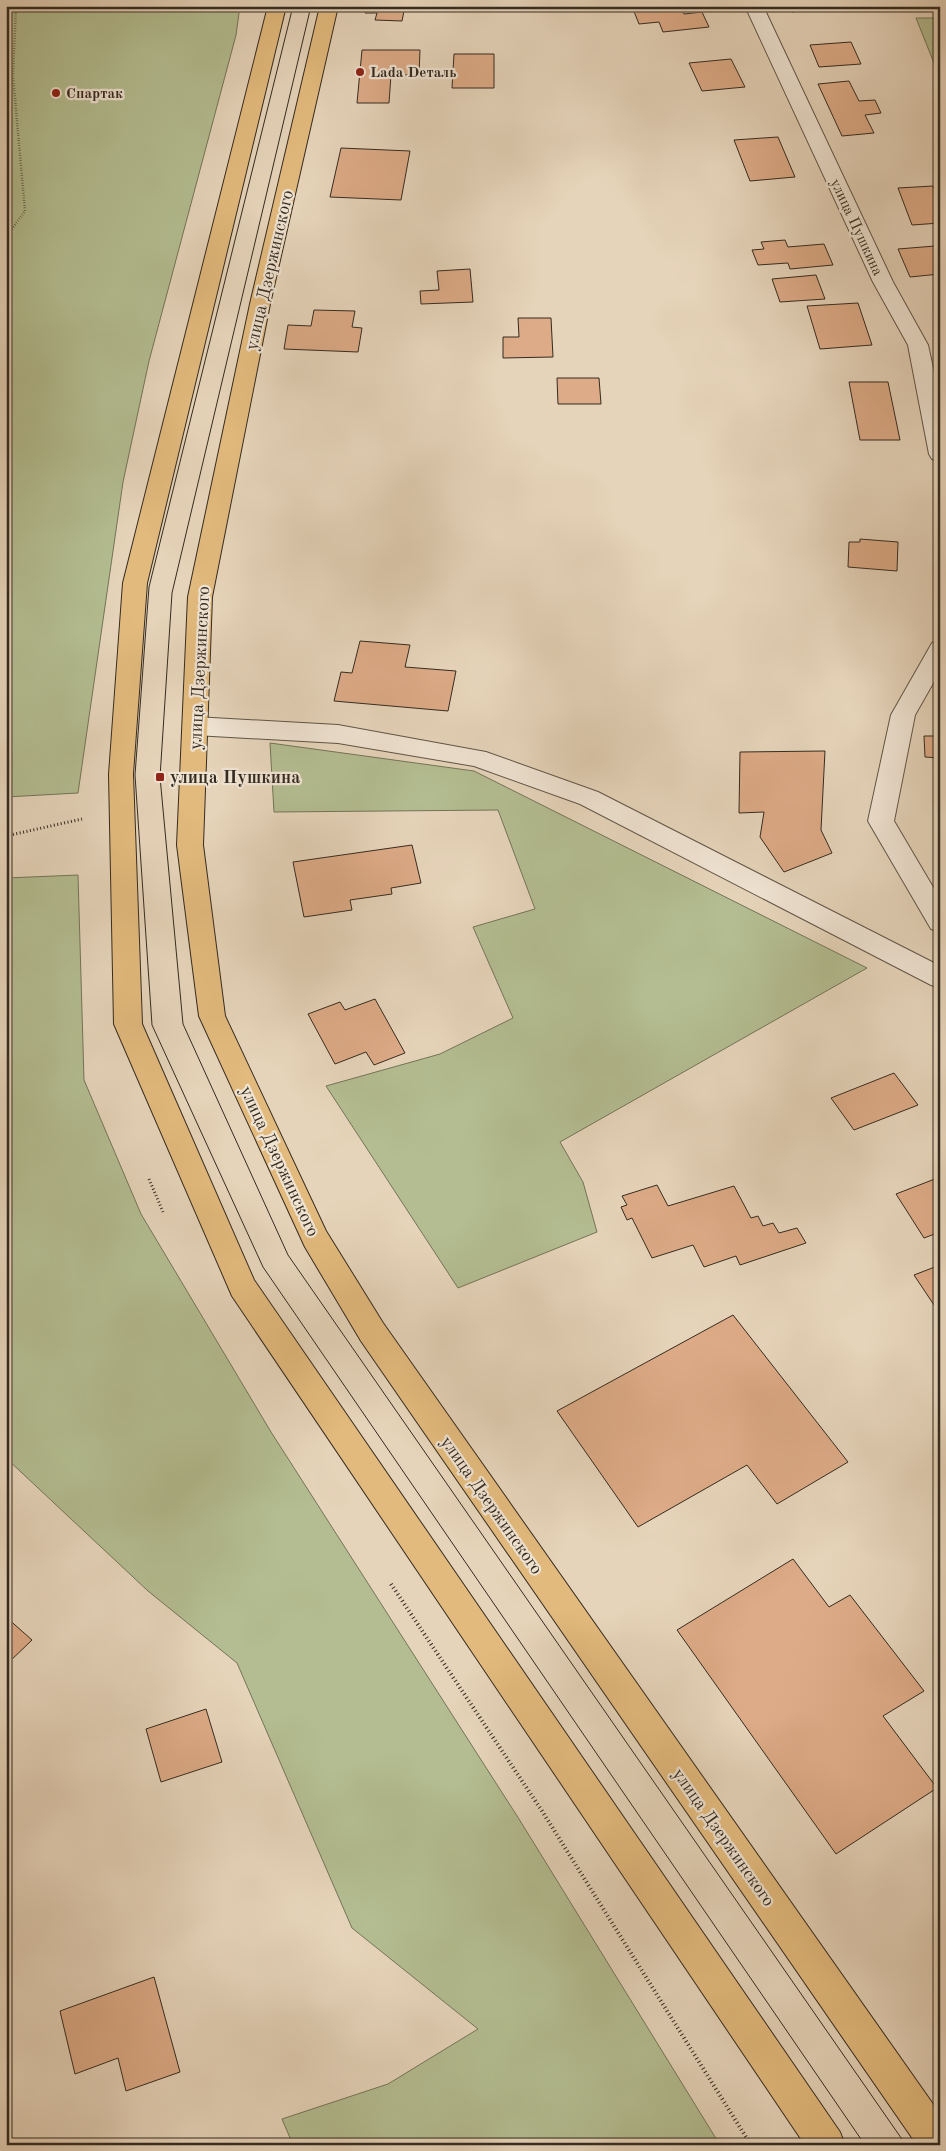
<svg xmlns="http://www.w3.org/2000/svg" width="946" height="2151" viewBox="0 0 946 2151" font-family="'Old Standard TT',serif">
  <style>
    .green { fill: #b3bd91; stroke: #747459 }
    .building { fill: #ddab87; stroke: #342b21 }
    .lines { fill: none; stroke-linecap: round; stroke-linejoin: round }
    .lane-casing { stroke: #605547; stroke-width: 2 }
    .street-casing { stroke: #605547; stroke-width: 2 }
    .primary-casing { stroke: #342b21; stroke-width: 2 }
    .path-far2 { stroke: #342b21; stroke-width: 2.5; stroke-dasharray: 0.5 2; stroke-linecap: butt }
    .path-far1 { stroke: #342b21; stroke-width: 3; stroke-dasharray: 1 2.5; stroke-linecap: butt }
    .path { stroke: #342b21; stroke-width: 4; stroke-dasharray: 1 3; stroke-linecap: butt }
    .lane { fill: #efe3d2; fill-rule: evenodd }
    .street { fill: #efe3d2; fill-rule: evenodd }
    .primary { fill: #e3ba7d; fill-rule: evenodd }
    .tram { stroke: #342b21; stroke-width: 1 }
    .poi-dot { fill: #8f2418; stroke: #efe3d2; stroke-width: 2 }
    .labels { text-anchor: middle; stroke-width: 4.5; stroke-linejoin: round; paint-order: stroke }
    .far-poi-label { font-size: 15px; font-weight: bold; fill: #342b21; stroke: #efe3d2; text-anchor: start }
    .far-street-label { font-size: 15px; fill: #342b21; stroke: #efe3d2 }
    .street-label { font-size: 18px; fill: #342b21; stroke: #efe3d2 }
    .poi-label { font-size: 18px; font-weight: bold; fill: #342b21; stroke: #efe3d2; text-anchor: start }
  </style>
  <rect width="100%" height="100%" fill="#e6d4ba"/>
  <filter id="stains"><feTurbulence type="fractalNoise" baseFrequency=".004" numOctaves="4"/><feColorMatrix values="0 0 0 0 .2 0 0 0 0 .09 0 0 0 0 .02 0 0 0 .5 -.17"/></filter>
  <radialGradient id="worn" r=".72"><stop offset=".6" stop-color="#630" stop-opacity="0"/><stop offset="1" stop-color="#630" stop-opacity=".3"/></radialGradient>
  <!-- green -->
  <path class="green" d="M6,6H240L236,35L149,361L123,482L78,793L6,797Z
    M916,18H940V68H936Z
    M270,743L474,771L867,968L560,1142L583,1182L597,1232L458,1288L326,1086L440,1054L513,1018L473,927L535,909L498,810L274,812Z
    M78,875L84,1080L141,1214L271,1432L519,1819L720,2145H293L282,2119L388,2084L478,2029L352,1928L237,1663L148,1591L6,1458V878Z"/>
  <!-- building -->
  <path class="building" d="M367,6H405L402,21L375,20L377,13H365Z
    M660,6H680L684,14L702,12L709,27L663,32L659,22L639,24L633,9Z
    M789,6H820L821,8L792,12Z
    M851,42L861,64L819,67L810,45Z
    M362,50H420L419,75H391L389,103H357Z
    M454,54H494V88H452Z
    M731,59L745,87L702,91L689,63Z
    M849,81L859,101L875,100L881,113L865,115L874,133L842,136L818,84Z
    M778,137L795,177L750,181L734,140Z
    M341,148L410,151L401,200L330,197Z
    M933,186L940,202V223L912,225L898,188Z
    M785,240L788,247L824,244L833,265L790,269L788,263L758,265L752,250L764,249L761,242Z
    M935,246L940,256V274L910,277L898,249Z
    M470,269L473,302L421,304L420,291L439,290L437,271Z
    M816,275L825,299L780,302L772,279Z
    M858,303L872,345L820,349L807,306Z
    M314,310L355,311L352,327L362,328L358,352L284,349L288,325L311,326Z
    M518,318H551L553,357L503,358V337H519Z
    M557,378H599L601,404H558Z
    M849,382H888L900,440H860Z
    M860,539L898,542L897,571L848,567L849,542H860Z
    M360,641L410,645L405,667L456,671L448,711L334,701L341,672L352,673Z
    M924,736H940V758L925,757Z
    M825,751L821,830L832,853L784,872L760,837L764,812L739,813L740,752Z
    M412,845L421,883L391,888L392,894L350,900L352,910L304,917L293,862Z
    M375,999L405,1053L374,1065L366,1052L335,1064L308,1014L340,1002L345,1010Z
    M894,1073L918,1105L854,1130L831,1098Z
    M940,1177V1232L924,1238L896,1194Z
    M657,1185L668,1206L734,1186L751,1218L758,1216L763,1226L773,1223L779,1233L797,1228L806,1243L740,1265L736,1256L704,1267L693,1245L652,1258L632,1218L627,1220L621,1207L627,1205L622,1196Z
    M940,1265V1314L914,1275Z
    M733,1315L848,1462L777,1504L747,1465L638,1527L557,1411Z
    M793,1559L829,1607L850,1595L924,1691L883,1716L937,1788L836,1854L677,1630Z
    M6,1617L32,1640L6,1665Z
    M206,1709L222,1762L161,1782L146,1729Z
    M154,1977L180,2072L126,2091L118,2058L75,2074L60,2011Z"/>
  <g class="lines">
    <!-- lane casing -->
    <g class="lane-casing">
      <path id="lane" d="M195,717L338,725L486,752L598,792L940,966V988L931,985L580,804L474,766L338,743L195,735L186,732L183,726L186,720Z"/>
    </g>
    <!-- street casing -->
    <g class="street-casing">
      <path id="street" d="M745,6H763L893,282L928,345L940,400V461L932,459L929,454L908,345L873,282Z
        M940,641V671L915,715L894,821L940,899V932L931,929L868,821L891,715L932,643Z"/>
    </g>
    <!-- primary casing -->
    <g class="primary-casing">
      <path id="primary" d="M268,6H286L147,583L133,774L142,1024L254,1280L840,2132L845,2145H805L232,1296L114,1024L109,774L123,583Z
        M320,6H338L270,304L212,597L203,845L225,1016L326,1231L383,1323L940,2114V2145H917L361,1341L305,1247L199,1016L177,845L188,597L250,304Z"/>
    </g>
    <!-- path-far2 -->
    <path class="path-far2" d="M6,237L25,211L13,76L16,6"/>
    <!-- path-far1 -->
    <path class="path-far1" d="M6,836L82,819
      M149,1179L163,1212"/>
    <!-- path -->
    <path class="path" d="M391,1584L542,1811L751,2145"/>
    <!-- lane -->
    <use href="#lane" class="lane"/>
    <!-- street -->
    <use href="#street" class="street"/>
    <!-- primary -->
    <use href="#primary" class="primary"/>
    <!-- tram -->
    <path class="tram" d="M293,6L149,587L135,775L152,1025L263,1267L865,2145
      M311,6L172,593L160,777L183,1024L288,1255L906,2145"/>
  </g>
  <!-- markers -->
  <g class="poi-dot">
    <circle cx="360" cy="72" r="5"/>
    <circle cx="56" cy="93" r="5"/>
    <rect x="155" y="772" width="10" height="10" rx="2.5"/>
  </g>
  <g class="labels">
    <!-- far-poi labels -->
    <g class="far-poi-label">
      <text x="370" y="77">Lada Dеталь</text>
      <text x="66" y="98">Спартак</text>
    </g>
    <!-- far-street labels -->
    <g class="far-street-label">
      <text transform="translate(857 227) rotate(65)" y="5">улица Пушкина</text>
    </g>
    <!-- street labels -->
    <g class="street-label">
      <text transform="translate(269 270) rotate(-77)" y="6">улица Дзержинского</text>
      <text transform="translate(199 668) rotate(-87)" y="6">улица Дзержинского</text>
      <text transform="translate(280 1161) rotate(65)" y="6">улица Дзержинского</text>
      <text transform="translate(492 1505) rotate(55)" y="6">улица Дзержинского</text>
      <text transform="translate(724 1837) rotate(55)" y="6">улица Дзержинского</text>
    </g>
    <!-- poi labels -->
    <g class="poi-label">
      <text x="170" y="783">улица Пушкина</text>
    </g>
  </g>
  <!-- margin -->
  <rect width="946" height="2151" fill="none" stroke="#e6d4ba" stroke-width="25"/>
  <rect x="8" y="8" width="931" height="2136" fill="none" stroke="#342b21" stroke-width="2.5"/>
  <rect x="12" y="12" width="921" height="2126" fill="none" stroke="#342b21"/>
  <rect width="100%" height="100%" filter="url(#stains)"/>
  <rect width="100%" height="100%" fill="url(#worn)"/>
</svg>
